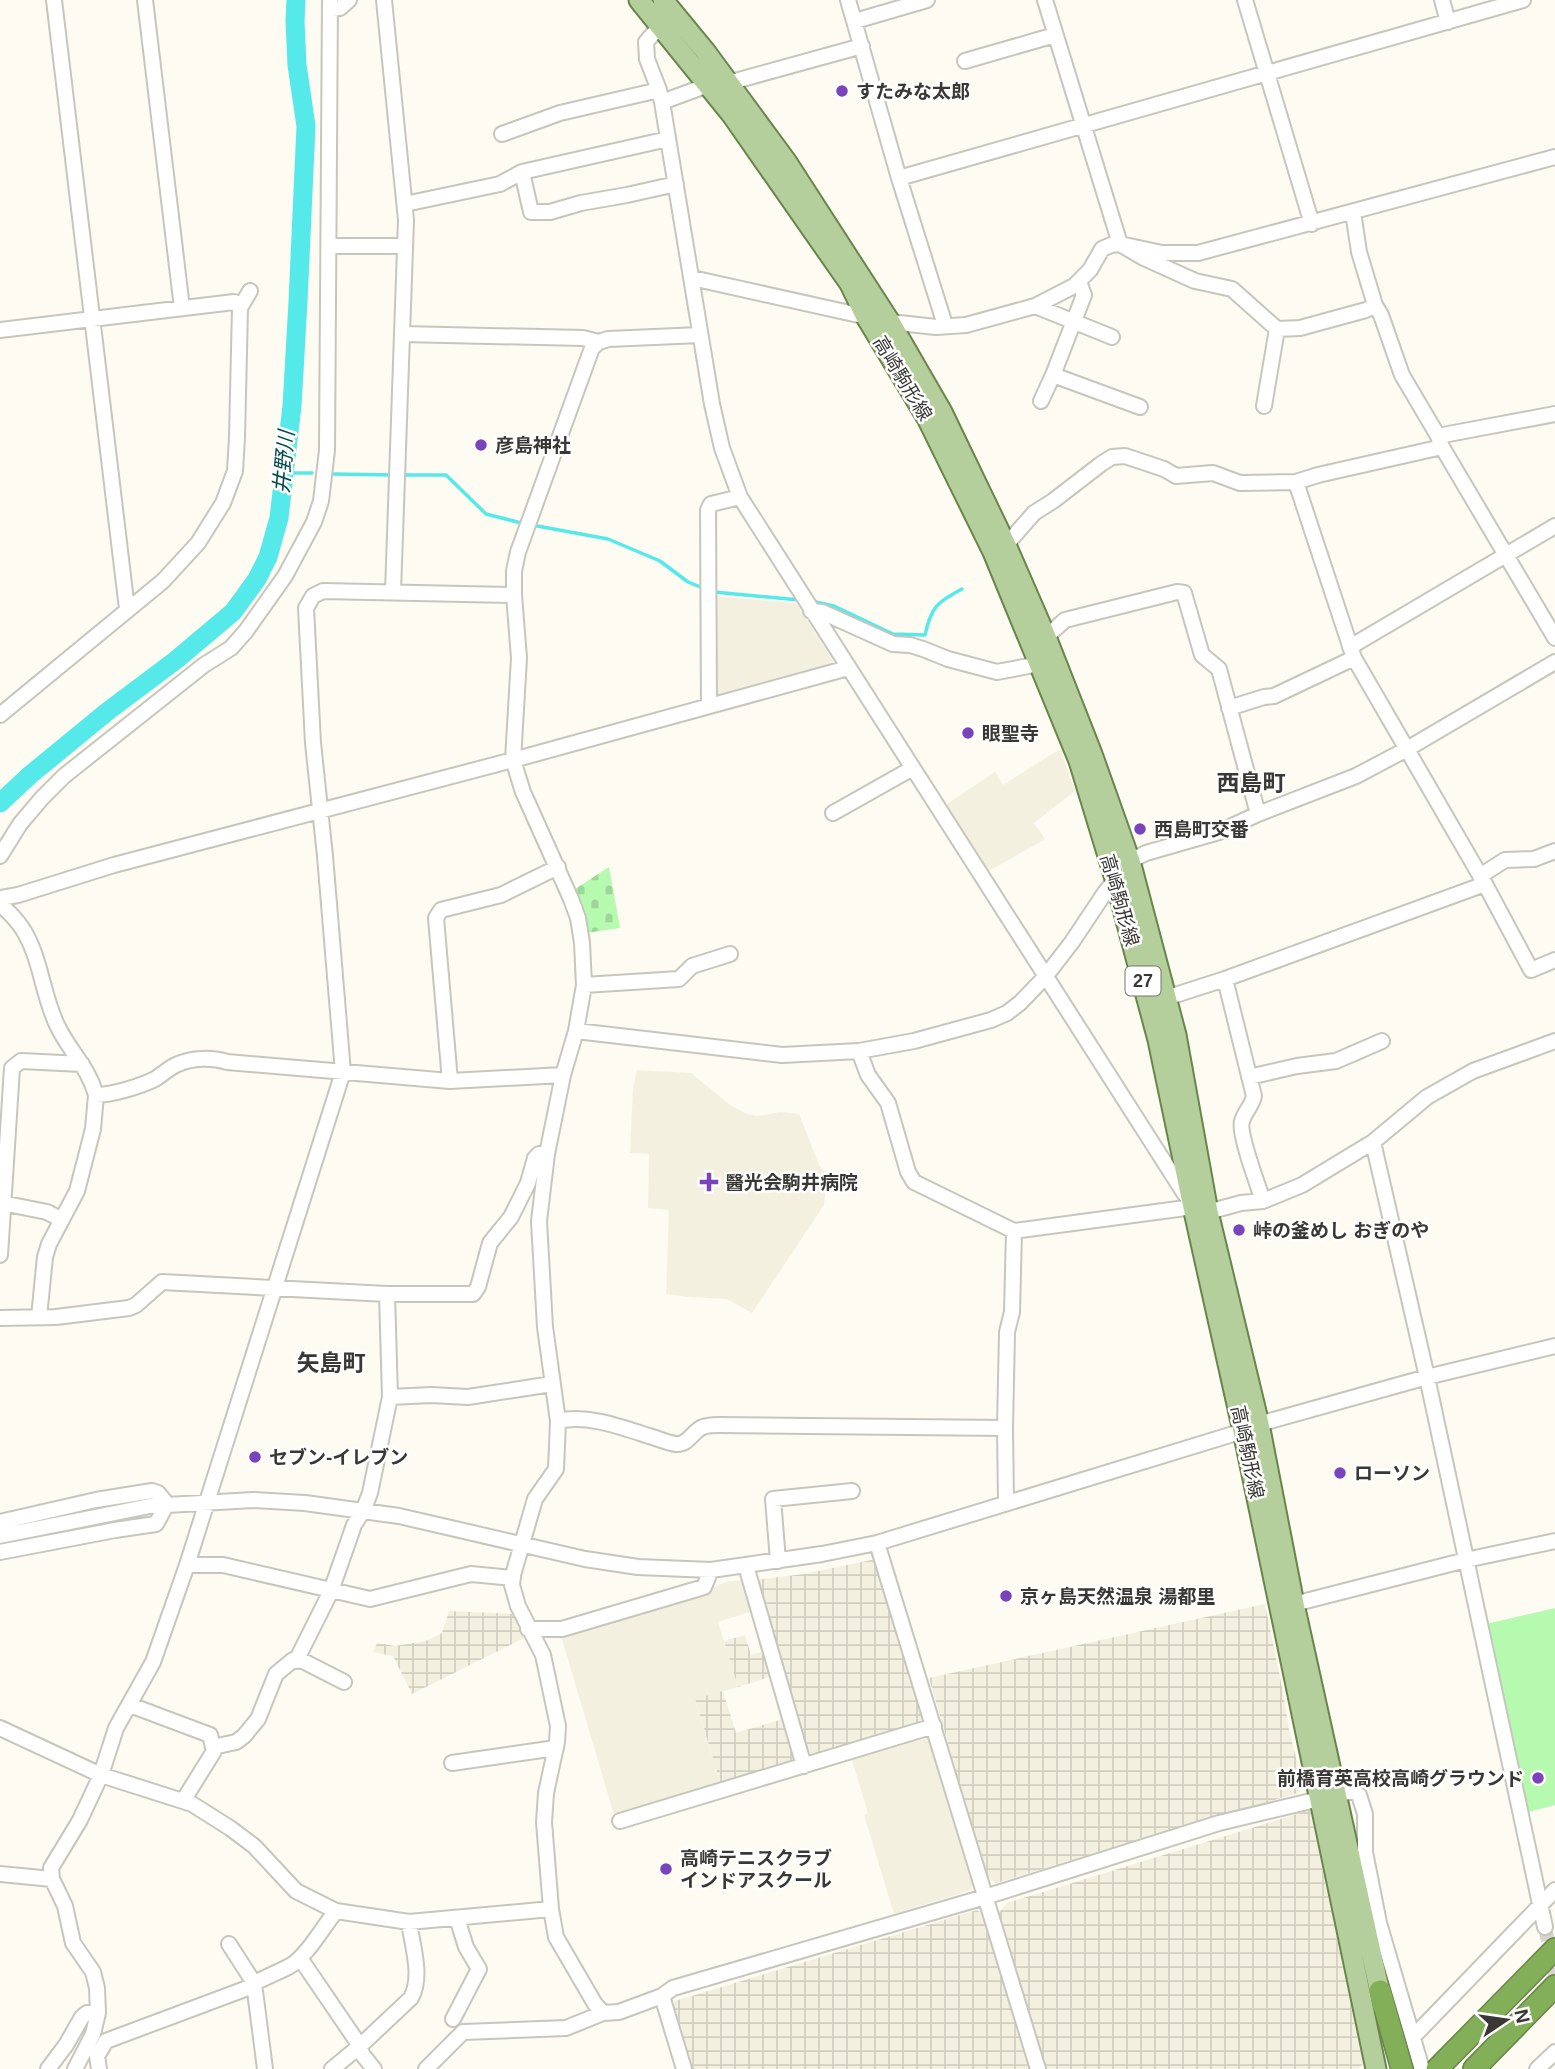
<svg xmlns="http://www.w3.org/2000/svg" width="1555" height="2069" viewBox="0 0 1555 2069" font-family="Arial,'Noto Sans JP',sans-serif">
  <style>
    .built { fill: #f4f0e0 }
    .industrial { fill: url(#industrial-grid) }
    .cemetery { fill: url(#cemetery-stones) }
    .pitch { fill: #b5faaf }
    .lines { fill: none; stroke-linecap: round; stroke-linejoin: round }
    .stream { stroke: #55e9ea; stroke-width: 3.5 }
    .river { stroke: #55e9ea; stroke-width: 19 }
    .minor-tunnel { stroke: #d6d4cc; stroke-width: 14; stroke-dasharray: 14 7; stroke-linecap: butt }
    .minor-casing { stroke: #c7c6bd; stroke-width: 18 }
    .major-casing { stroke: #68854b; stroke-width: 23 }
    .highway-casing { stroke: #68854b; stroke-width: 24 }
    .minor { stroke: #fff; stroke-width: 14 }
    .major { stroke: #b4cf9b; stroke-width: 19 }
    .highway { stroke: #82af58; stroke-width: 21 }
    .poi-dot { fill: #7944bb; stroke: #fff; stroke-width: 2.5 }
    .labels { text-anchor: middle; stroke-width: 5; stroke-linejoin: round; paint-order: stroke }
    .shield { fill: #fff; stroke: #747471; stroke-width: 2 }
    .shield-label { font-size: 18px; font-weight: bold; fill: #393834 }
    .poi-label { font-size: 19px; font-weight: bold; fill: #393834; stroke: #fff; text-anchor: start }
    .street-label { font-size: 19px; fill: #393834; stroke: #fff }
    .water-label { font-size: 21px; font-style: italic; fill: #064b4b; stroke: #fff }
    .quarter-label { font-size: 23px; font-weight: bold; fill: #393834; stroke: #fff }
  </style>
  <defs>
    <pattern id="industrial-grid" width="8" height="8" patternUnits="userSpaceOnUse" patternTransform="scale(1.75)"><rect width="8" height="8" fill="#f4f0e0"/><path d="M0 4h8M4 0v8" fill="none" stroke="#d2cfc1"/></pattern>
    <pattern id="cemetery-stones" width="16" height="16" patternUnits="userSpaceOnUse" patternTransform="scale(1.75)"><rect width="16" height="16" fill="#b5faaf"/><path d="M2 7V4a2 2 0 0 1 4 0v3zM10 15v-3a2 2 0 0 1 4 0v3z" fill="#9cd797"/></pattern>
  </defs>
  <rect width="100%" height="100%" fill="#fdfbf2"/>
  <!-- built -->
  <path class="built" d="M713,596L796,603L833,661L832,667L715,700Z
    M1060,749L1075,791L1034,823L1045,839L986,873L944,806L995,772L1003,785Z
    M637,1070L691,1073L730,1105L747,1114L757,1116L780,1112L799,1114L819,1165L827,1174L824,1205L752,1313L727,1299L689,1297L666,1294L669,1210L648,1208L649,1154L630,1153L633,1089Z
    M729,1581H744L753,1611L718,1622L738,1687L695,1700L721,1785L615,1818L561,1636L708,1594L711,1588Z
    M930,1737L973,1882L971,1890L894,1914L864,1815L868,1813L852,1760Z"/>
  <!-- industrial -->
  <path class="industrial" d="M876,1559L926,1723L806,1760L753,1580L804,1574Z
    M1265,1604L1283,1692L1289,1730L1300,1774L1303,1787L1298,1793L996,1883L987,1877L929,1678Z
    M449,1611L513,1614L524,1638L412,1694L393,1656L373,1652L377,1643L395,1646L426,1641L442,1633Z
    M745,1635L751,1655L766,1650L773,1676L738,1687L724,1641Z
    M723,1691L736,1733L786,1718L799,1761L721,1785L695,1699Z
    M1310,1810L1363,2064L1358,2069H1046L998,1914L1007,1903Z
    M977,1910L983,1914L1030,2069H691L673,2007L675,2001Z"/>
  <!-- cemetery -->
  <path class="cemetery" d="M609,867L620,928L586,933L575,889Z"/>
  <!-- pitch -->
  <path class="pitch" d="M1555,1608V1805L1528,1812L1486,1624Z"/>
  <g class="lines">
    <!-- stream -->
    <path class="stream" d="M284,473H312
      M333,474L395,475
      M402,475H446L486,514L525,524
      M532,525L608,539L660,561L688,582L703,588
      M714,592L800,600
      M811,601L834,606L893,634L925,635C931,607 937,602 962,589"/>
    <!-- river -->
    <path class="river" d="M0,803L30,775L108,711L176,660L233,612L257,579L268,557L279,518L292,406L298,302L306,126L297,65L295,21L296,0"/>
    <!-- minor-tunnel -->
    <path class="minor-tunnel" d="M1545,1927L1555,1976"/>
    <!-- minor casing -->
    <g class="minor-casing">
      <path id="minor" d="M54,0L127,609
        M145,0L182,308
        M384,0L406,220L393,592
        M848,0L899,178L945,325
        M1045,0L1120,244L1142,257L1195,281L1232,289L1277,329L1300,328L1366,310L1375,305
        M1245,0L1312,224
        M1442,0L1448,22
        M330,9L340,8L349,0
        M855,21L927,0
        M660,26L646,42L647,59L659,90L662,102L712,404L722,448L740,497L1193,1207L1208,1212L1241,1203L1263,1201L1302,1185L1373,1142L1427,1097L1473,1071L1555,1041
        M965,61L1055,35
        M728,83L862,46
        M662,102L708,85
        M502,134L560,113L659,90
        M522,172L531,212H550L581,203L627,195L676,184
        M899,178L1523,0
        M405,204L500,184L522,172L668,139
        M1353,212L1359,252L1375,305L1381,315L1402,375L1438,436L1442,447L1555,638
        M329,246H405
        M692,278L890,322L936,327L966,325L1035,306L1074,286L1090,270L1102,249L1111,245L1120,244L1162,253H1198L1555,157
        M1035,306L1112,337
        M240,308L250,291
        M0,330L234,302L237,303L240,308L237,437L235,471L223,503L198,543L163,581L0,715
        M402,334L583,338L599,342
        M1053,375L1140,407
        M1041,401L1053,375L1084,295L1079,282
        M1264,406L1277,329
        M1438,436L1555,414
        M1296,482L1354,658L1485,884L1531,970L1555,960
        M1006,545L1034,513L1053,501L1101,464L1112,457L1125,456L1164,469L1176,476L1213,473L1240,483L1296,482L1318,475L1442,447
        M811,611L822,612L893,644L910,645L923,649L948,659L997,672L1029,666L1040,662
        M1046,637L1065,620L1177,592L1184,593L1202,655L1219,669L1258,814
        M1350,647L1555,526
        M709,706L708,510L711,504L740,497
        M1229,708L1264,697L1274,696L1354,658
        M833,813L913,768
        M0,856L20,824L42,798L64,776L204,665L231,648L246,631L285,576L314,522L321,501L327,450L330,0
        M1480,876L1505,860L1534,859L1555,851
        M0,898L18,895L114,865L513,760L848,668
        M0,904C8,911 16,919 22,928C41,957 42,994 57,1025C69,1051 88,1066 96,1095C112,1095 141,1086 155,1079C163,1074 170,1067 178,1064C192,1058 212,1057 227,1062L450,1081L563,1075
        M1225,979L1254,1096C1252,1106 1245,1111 1242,1121C1238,1133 1258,1185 1263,1201
        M584,985L679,979L692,966L730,954
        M1166,998L1225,979L1485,884
        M576,1031L782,1055L859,1051L914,1041L991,1020L1007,1013L1020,1003L1045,977L1072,942L1106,891L1130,861L1146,853L1219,832L1258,814L1356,776L1407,749L1555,662
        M859,1051L868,1075L888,1103L908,1172L914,1182L1014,1231L1193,1207
        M1249,1077L1297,1066L1336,1061L1382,1041
        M450,1081L436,918L441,910L501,895L558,867
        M1373,1142L1427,1377L1545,1927
        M2,1203L47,1212L62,1220
        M0,1255L12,1068L21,1061L82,1064
        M39,1317L45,1257L49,1244L77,1191L93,1129L96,1095
        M0,1318L56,1317L129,1308L136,1305L162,1282L387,1294H473L478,1287L490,1243L511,1217L528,1183L535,1158L539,1154H547
        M390,1397L431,1395L468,1397L552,1384
        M558,1421C587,1414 621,1427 649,1436C657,1438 667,1443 676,1444C689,1445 692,1431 703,1427C708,1425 714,1425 719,1425L1005,1428
        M1006,1502L1005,1428L1007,1332L1012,1312L1014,1231
        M0,1522L96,1500L152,1491L158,1493L167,1504L156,1524L115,1530L0,1552
        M0,1536L150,1506L253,1500L305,1503L399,1516L585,1559L638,1567L711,1570L822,1554L877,1543L1243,1431L1259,1424L1427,1377L1555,1346
        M877,1543L1038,2069
        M778,1561L773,1499L852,1491
        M187,1565H223L370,1599L471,1574L513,1578
        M746,1566L804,1766
        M1294,1604L1466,1560L1555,1541
        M528,1629H562L704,1587L711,1570
        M296,1661L331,1591L354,1525L363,1511L370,1493L390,1397L387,1294
        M130,1705L210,1735L214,1751L183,1801
        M0,1728L101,1775L192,1804L230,1828L254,1846L296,1891L336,1911L409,1922L551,1909
        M213,1747L236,1742L244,1736L258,1719L276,1674L293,1660L303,1661L344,1682
        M452,1763L556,1748
        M620,1821L934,1726
        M0,1874L52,1879
        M229,1944L254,1983L265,2069
        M300,1958L360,2046L411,1998C423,1976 412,1945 409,1922
        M603,2013L595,2004L556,1937L551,1909L544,1822L546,1793L557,1742L558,1726L543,1655L518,1606L512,1585L513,1575L535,1499L556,1469L558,1421L545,1327L539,1221L547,1154L563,1075L576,1031L584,985L582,943L578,918L571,899L523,792L513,760L519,658L514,595V571L518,552L592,348L599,342L608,339L700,335
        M453,2019L479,1969L466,1947L457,1918
        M1413,2037L1555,1890
        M48,2069L66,2045L82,2017L87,2013H98
        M75,2069L93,2034L98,2013L97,1988L93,1972L73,1943L65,1906L52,1879L51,1868L80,1820L101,1775L116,1728L153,1662L187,1565L343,1072L325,856L313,743L306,608L313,596L323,591L514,595
        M99,2069L97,2056L106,2041L245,1989C259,1979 275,1974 290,1966C307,1956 323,1927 336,1911
        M332,2069L360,2046L362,2054L374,2069
        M426,2069L463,2032L566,2028L603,2013L619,2012L662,1996
        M684,2069L662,1996L673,1988L985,1897L1219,1823L1353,1791L1359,1795L1365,1814V1852L1379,1923L1422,2069
        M1537,2069L1555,2052"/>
    </g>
    <!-- major casing -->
    <g class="major-casing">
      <path id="major" d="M639,0L732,115L850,284L865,315L927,418L993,552L1079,761L1115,879L1158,1040L1193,1207L1243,1431L1376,2069
        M663,0L705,51L786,161L890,322L942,412L1006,545L1046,637L1092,754L1130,861L1176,1035L1208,1212L1259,1424L1294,1604L1383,2006"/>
    </g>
    <!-- highway casing -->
    <g class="highway-casing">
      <path id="highway" d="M1380,1991L1402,2069
        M1437,2069L1555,1949
        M1474,2069L1555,1986"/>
    </g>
    <!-- minor -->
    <use href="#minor" class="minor"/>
    <!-- major -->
    <use href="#major" class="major"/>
    <!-- highway -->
    <use href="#highway" class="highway"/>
  </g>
  <!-- markers -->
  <g class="poi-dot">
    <circle cx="842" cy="91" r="7"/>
    <circle cx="481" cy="445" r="7"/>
    <circle cx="968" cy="733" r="7"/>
    <circle cx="1140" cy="829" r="7"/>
    <path d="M705.5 1171.5h7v7h7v7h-7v7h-7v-7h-7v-7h7z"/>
    <circle cx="1239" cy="1230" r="7"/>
    <circle cx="255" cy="1457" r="7"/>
    <circle cx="1340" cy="1473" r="7"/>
    <circle cx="1006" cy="1596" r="7"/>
    <circle cx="1538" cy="1778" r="7"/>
    <circle cx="666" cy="1869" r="7"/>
  </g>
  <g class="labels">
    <!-- shield labels -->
    <rect class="shield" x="1125.5" y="966.5" width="35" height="29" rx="5"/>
    <g class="shield-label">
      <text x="1143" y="987">27</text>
    </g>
    <!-- poi labels -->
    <g class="poi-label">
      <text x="856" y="98">すたみな太郎</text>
      <text x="495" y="452">彦島神社</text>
      <text x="982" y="740">眼聖寺</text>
      <text x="1154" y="836">西島町交番</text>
      <text x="725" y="1189">醫光会駒井病院</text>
      <text x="1253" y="1237">峠の釜めし おぎのや</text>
      <text x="269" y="1464">セブン-イレブン</text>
      <text x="1354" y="1480">ローソン</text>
      <text x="1020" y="1603">京ヶ島天然温泉 湯都里</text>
      <text x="1524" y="1785" text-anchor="end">前橋育英高校高崎グラウンド</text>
      <text x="680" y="1865">高崎テニスクラブ<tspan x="680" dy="22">インドアスクール</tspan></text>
    </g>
    <!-- street labels -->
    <g class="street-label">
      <text transform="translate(903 378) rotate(59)" y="7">高崎駒形線</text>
      <text transform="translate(1120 900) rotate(74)" y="7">高崎駒形線</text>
      <text transform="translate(1248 1452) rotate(78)" y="7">高崎駒形線</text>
    </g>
    <!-- water labels -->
    <g class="water-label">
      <text transform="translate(284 462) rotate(-85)" y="7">井野川</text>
    </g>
    <!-- quarter labels -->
    <g class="quarter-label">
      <text x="1251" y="791">西島町</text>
      <text x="331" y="1371">矢島町</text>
    </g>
  </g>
  <!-- north arrow -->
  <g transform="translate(1506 2020) rotate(77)" stroke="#ffffff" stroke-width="5" paint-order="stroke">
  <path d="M0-5L12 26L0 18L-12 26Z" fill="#393834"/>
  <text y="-10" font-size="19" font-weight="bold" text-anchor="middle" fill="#393834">N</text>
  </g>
</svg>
